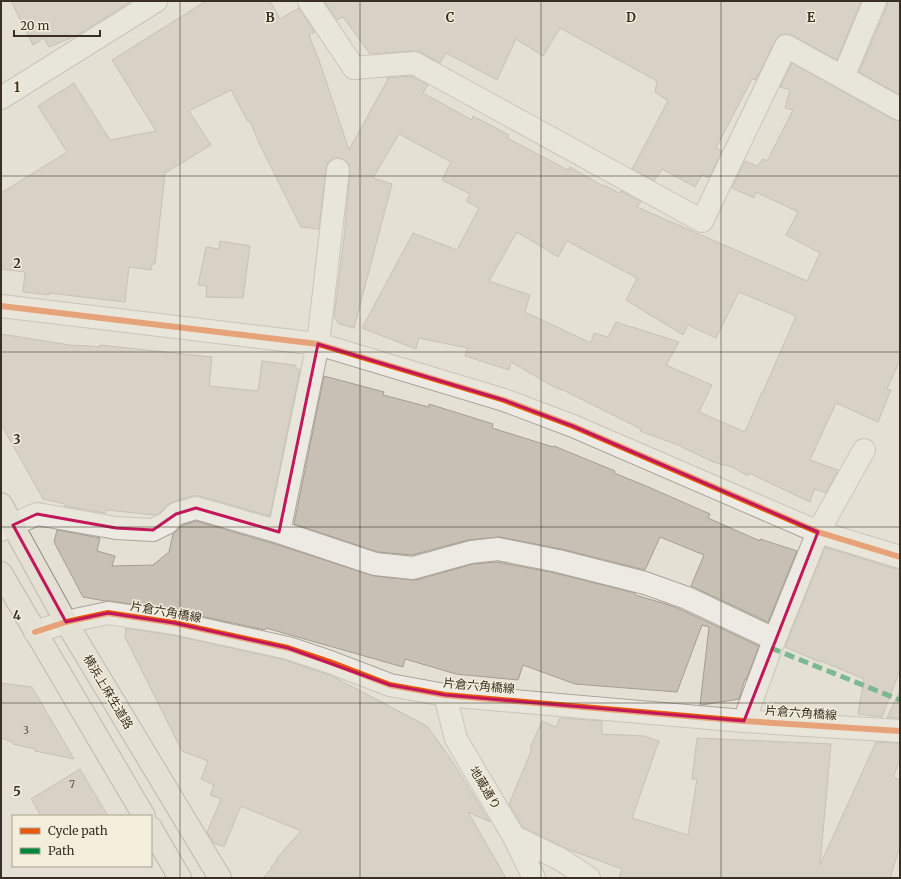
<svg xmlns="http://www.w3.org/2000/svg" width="901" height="879" viewBox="0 0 901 879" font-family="Merriweather,'Noto Sans JP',serif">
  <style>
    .building { fill: #c8c0b4; stroke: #a49d92; fill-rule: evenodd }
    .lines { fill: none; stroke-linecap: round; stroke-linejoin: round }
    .minor-casing { stroke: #aaa59b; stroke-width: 24 }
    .tertiary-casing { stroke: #aaa59b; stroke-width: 24 }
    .primary-casing { stroke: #908b82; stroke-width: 24 }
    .minor { stroke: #edeae3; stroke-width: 22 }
    .tertiary { stroke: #edeae3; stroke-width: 22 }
    .primary { stroke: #e4e0d6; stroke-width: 22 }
    .quiet { stroke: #00873e; stroke-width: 5; stroke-dasharray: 10 5; stroke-linecap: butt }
    .cycleway-casing { stroke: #f3eddb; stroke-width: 8 }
    .cycleway { stroke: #e8590c; stroke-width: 6 }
    .marked { fill: none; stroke: #c2185b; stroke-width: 3; stroke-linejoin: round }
    .grid { fill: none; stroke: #392f23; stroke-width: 1; stroke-opacity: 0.55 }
    .labels { text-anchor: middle; stroke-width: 3; stroke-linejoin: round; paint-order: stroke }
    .number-label { font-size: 10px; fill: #5d5347 }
    .street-label { font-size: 12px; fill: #392f23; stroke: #f3eddb }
    .grid-label { font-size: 13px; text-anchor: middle; font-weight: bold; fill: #392f23; stroke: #f3eddb; stroke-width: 3; stroke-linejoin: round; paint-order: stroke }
  </style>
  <rect width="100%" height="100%" fill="#e4e0d3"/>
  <!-- building -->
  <path class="building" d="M11,1H132L78,35L49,47L44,38L33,45Z
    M206,1H270L280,19L299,8L315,32L309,35L319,60L349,150L388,79L386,78L411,76L428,85L423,93L472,120L473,116L509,135L507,138L568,170L570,167L603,186L604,185L619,193L621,191L641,202L637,207L807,281L820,253L786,235L798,212L756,192L754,198L732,188L745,161L757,166L763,159L767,161L793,110L785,108L790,90L780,87L792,63L894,120L900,121V360L887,389L891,390L878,422L836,403L810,460L838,470L826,493L814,489L810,502L749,473L748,476L732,467L713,462L678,445L640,431L641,429L565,391L554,387L511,362L509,370L465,356L467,348L419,338L416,349L362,328L413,233L457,250L479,208L466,201L470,194L442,180L451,162L399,134L373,178L392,184L354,328L339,324L334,317L344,238L350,171L349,165L345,160L339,158H333L328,162L326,169L319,229L301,227L259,143L250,121L248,122L231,90L189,111L211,145L165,173L155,264H152L151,270L129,267L125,302L49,293V295L23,292L25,272L1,269V193L67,152L38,106L74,83L110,140L156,131L112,60ZM517,232L558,257L567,241L637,278L626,300L683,335L688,325L716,338L739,292L796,316L763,392H762L745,432L699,412L712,385L666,365L679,342L616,322L608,337L594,333L591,343L525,312L530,295L489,281Z
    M324,1H861L837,60L792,35L785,34L779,36L775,41L756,80L752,79L716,148L722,151L709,178L702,175L695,187L662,169L654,181L632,169L668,101L655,92L657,81L560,28L543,56L516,39L497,80L446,53L440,63L420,52L413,51L370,54L343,17L337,20Z
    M887,1H900V95L859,72L887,6Z
    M220,241L250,246L243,298L206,297L207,286L198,285L206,247L219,249Z
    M1,334L76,346V345L100,347V345L212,357L209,386L258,391L262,361L295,365L297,369L300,370L270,516L199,496H192L172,502L167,505L160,513L155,515L106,510L105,513L64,506L65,504L43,499L1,424Z
    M324,376L384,392L383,395L429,407V404L493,424L492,428L553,447L554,446L615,471L614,473L646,486L710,514L708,518L760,541V539L797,551L768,622L691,586L704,555L660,537L645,570L561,549L500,537L468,540L412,555L378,552L294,524Z
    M196,521L275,544L374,576L412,580H416L473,564L497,562L555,573L635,593V595L666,604L682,610L759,646L746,680L745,679L739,699L702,705H700L709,627L702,625L677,692L575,684L523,665L518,680L456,674L405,659L403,667L266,628L265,630L177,611L110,601H105L83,597L54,542L57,530L100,538L97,551L115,556L112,566L153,565L169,552L173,534L183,525Z
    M825,547L896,569H900V670L882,717L858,714L864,679L821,661L820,662L785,647Z
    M126,628L172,635L285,660L332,676L427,726L453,762L490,822L468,812L506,878H263L272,868L271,867L277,860L276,859L301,831L241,806L224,847L214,843L207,832L221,799L210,795L214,785L201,779L208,761L182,751L125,637Z
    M1,683L32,687L74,759L35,751V749L13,744V742L1,738Z
    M900,690V718H887Z
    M560,718L602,721V734L644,736L659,741L632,818L688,835L697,779H692L697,738L831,744L820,865L876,742L900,743V760L893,777L900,780V846L890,878H619L622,869L567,849L523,827L509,804L532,749L530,748L542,721L556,727Z
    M80,769L108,816H41L31,799Z"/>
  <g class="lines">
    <!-- minor casing -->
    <g class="minor-casing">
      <path id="minor" d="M309,1L354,68L414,63L702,221L786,46L900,109
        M843,77L875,1
        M1,98L156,1
        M1,530L37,514L116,528L153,530L167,523L176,514L196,508L279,532L375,564L413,568L471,552L498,549L558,561L645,583L687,598L774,639
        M279,532L318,344L338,170
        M818,532L900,557
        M445,695L456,739L514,837L534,878
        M744,721L771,648L818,532L864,450
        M514,837L560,859L589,878"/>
    </g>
    <!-- tertiary casing -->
    <g class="tertiary-casing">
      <path id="tertiary" d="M1,306L318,344L504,400L573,426L818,532
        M35,632L66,622L108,613L174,623L288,648L330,662L390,685L445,695L744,721L900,731"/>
    </g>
    <!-- primary casing -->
    <g class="primary-casing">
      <path id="primary" d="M1,504L66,622L220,878
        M1,573L144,816
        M151,828L180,878"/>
    </g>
    <!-- minor -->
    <use href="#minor" class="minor"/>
    <!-- tertiary -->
    <use href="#tertiary" class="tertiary"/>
    <!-- primary -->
    <use href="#primary" class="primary"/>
    <!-- quiet -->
    <path class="quiet" d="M771,648L900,700"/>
    <!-- cycleway casing -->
    <g class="cycleway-casing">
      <path id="cycleway" d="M1,306L318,344L504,400L573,426L818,532L900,557
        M35,632L66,622L108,613L174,623L288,648L330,662L390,685L445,695L744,721L900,731"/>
    </g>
    <!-- cycleway -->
    <use href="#cycleway" class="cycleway"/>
  </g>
  <!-- marked area -->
  <path d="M0 0H901V879H0ZM318,344L504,400L573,426L818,532L744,721L445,695L390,685L288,648L174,623L108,613L66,622L13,525L37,514L116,528L153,530L176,514L196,508L279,532Z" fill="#e4e0d3" fill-opacity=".55" fill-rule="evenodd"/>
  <path class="marked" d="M318,344L504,400L573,426L818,532L744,721L445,695L390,685L288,648L174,623L108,613L66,622L13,525L37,514L116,528L153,530L176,514L196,508L279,532Z"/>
  <!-- grid -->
  <path class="grid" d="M180,1V878M360,1V878M541,1V878M721,1V878M1,176H900M1,352H900M1,527H900M1,703H900"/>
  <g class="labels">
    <!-- number labels -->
    <g class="number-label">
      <text x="26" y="734">3</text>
      <text x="72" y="788">7</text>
    </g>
    <!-- street labels -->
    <g class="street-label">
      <text transform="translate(166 612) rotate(10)" y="4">片倉六角橋線</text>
      <text transform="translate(479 686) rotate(5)" y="4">片倉六角橋線</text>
      <text transform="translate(108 692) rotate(59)" y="4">横浜上麻生道路</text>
      <text transform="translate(801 713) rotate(4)" y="4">片倉六角橋線</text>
      <text transform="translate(485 788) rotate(59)" y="4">地蔵通り</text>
    </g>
  </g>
  <g class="grid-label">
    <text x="270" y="22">B</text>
    <text x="450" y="22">C</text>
    <text x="631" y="22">D</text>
    <text x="811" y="22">E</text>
    <text x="17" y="92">1</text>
    <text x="17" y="268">2</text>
    <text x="17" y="444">3</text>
    <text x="17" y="620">4</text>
    <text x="17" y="796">5</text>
  </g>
  <!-- border -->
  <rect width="901" height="879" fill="none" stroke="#392f23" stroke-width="4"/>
  <!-- legend -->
  <rect x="12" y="815" width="140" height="52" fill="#f3eddb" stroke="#a9a191"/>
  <rect x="20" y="828" width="20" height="6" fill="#e8590c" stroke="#a9a191"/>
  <text x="48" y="835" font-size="12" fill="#392f23">Cycle path</text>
  <rect x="20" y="848" width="20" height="6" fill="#00873e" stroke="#a9a191"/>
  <text x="48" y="855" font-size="12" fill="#392f23">Path</text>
  <!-- scale -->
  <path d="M14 30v6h86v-6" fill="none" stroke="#392f23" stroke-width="2"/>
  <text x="20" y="30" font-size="12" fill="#392f23" stroke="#f3eddb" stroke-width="3" paint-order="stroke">20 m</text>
</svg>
